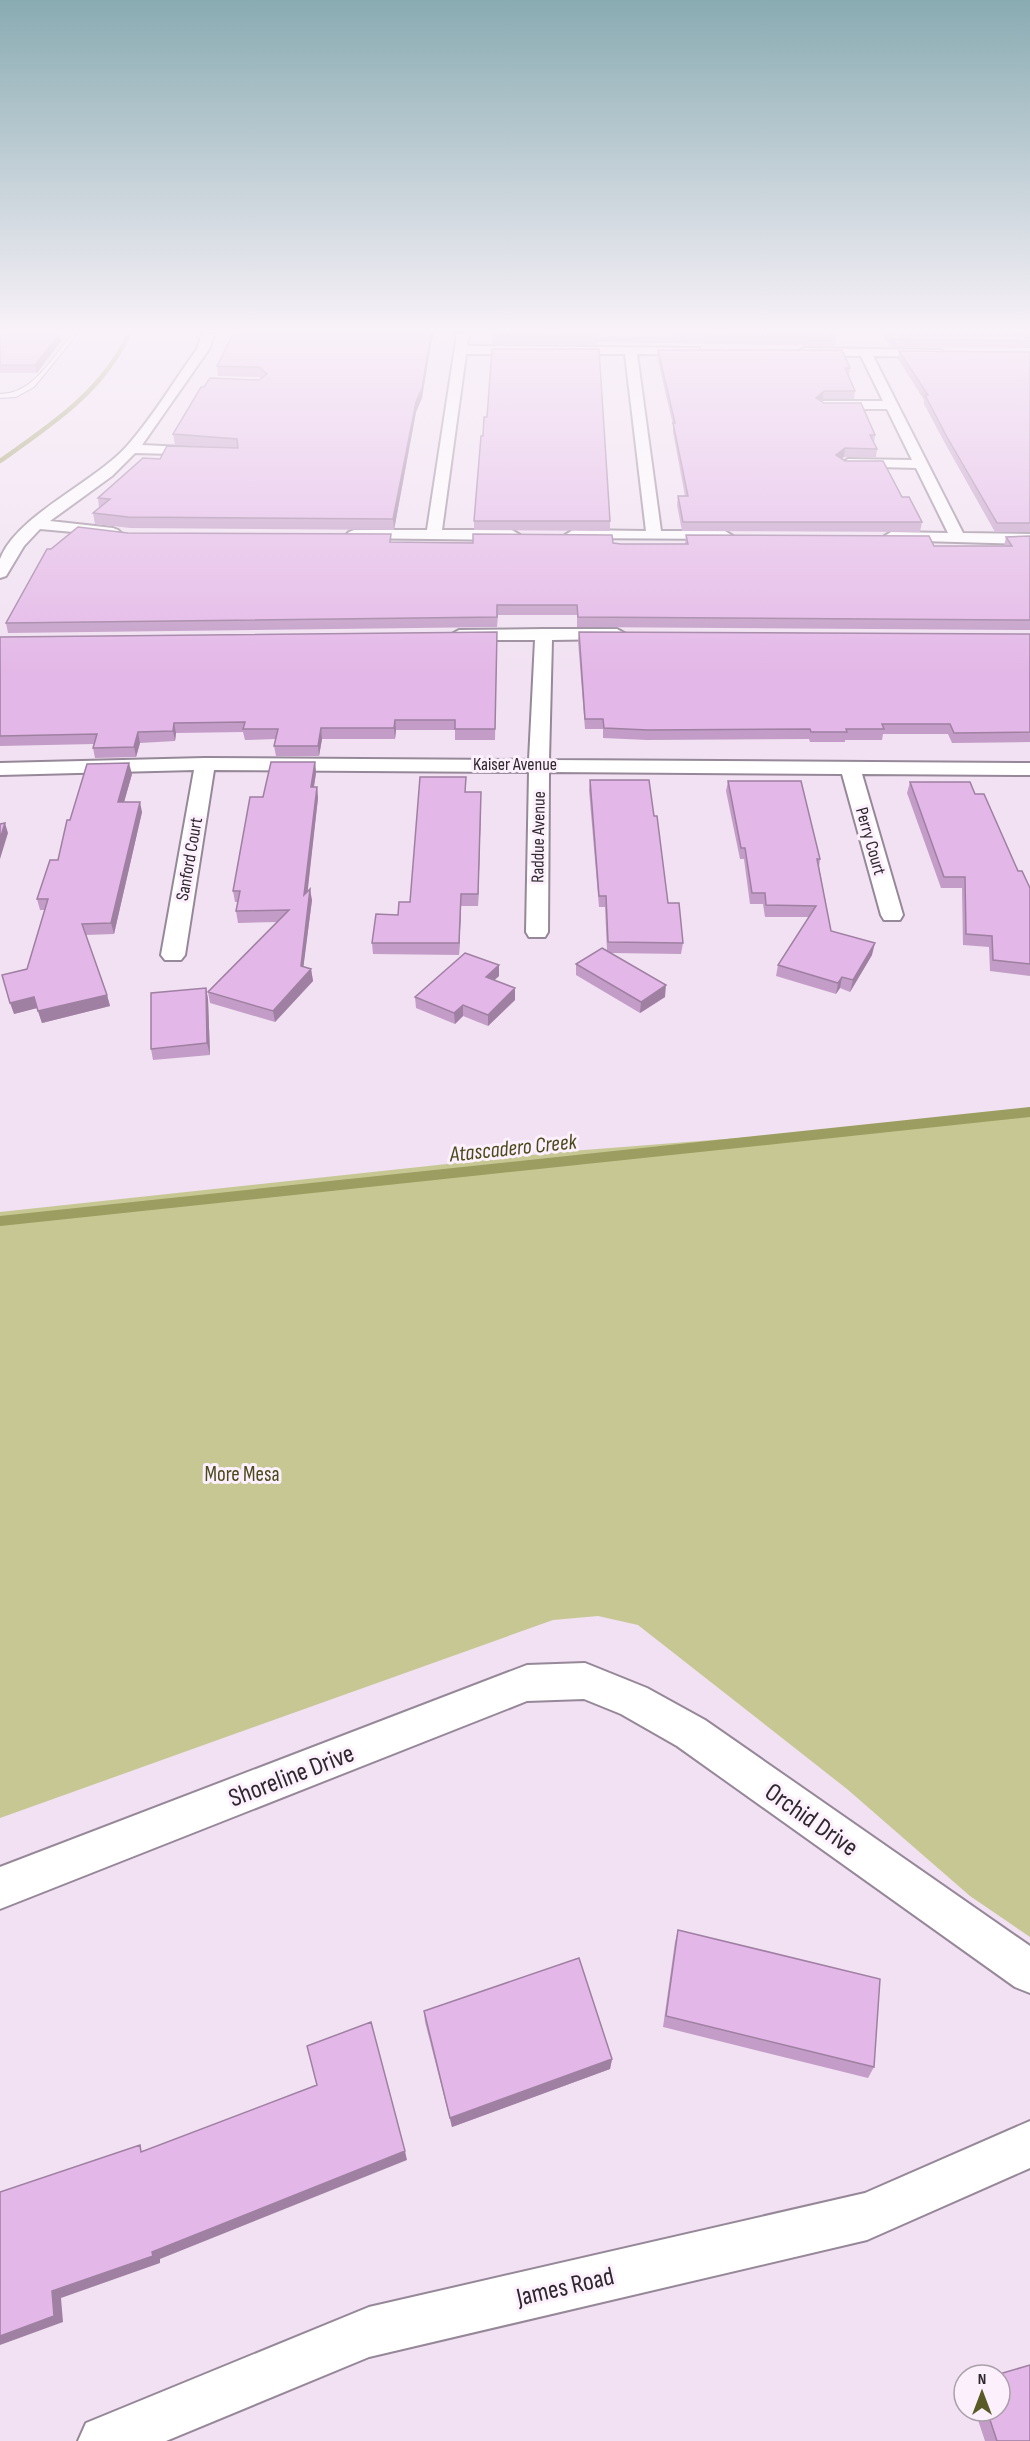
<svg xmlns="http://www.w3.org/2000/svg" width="1030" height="2441" viewBox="0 0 1030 2441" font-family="'Sofia Sans Condensed',sans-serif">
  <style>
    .green { fill: #c7c793 }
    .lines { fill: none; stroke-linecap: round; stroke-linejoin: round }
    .stream-far1 { stroke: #9c9d60; stroke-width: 4.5 }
    .stream { stroke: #9c9d60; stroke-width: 10 }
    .service-casing { stroke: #968898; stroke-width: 2 }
    .minor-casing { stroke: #968898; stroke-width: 4 }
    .service { fill: #fff; fill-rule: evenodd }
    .minor { fill: #fff; fill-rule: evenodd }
    .wall { fill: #c39dc7 }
    .shaded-wall { fill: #9f80a2 }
    .building { fill: #e3b7e7; stroke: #9f80a2; stroke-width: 1.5 }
    .labels { text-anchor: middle; stroke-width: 6; stroke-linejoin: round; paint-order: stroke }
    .far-street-label { font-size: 18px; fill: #2e282e; stroke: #fcf0fd }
    .park-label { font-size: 21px; fill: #4b4a1b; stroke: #fcf0fd }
    .water-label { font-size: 22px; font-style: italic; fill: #4a491a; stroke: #fcf0fd }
    .near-street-label { font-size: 26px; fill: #2e282e; stroke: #fcf0fd }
  </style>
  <rect width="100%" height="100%" fill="#f1e1f2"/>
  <!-- green -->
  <path class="green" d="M1030,1115V1937L970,1896L847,1789L638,1625L598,1616L553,1620L0,1818V1212L559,1152Z"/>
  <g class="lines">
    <!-- stream-far1 -->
    <path class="stream-far1" d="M0,461C51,425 102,392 129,334"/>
    <!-- stream -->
    <path class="stream" d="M0,1221L1030,1112"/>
    <!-- service casing -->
    <g class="service-casing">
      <path id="service" d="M72,334H77L34,387L16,397L0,398V394C33,394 52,358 72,334Z"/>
    </g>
    <!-- minor casing -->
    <g class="minor-casing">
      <path id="minor" d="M202,334H214L209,349L142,445L204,448L211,452L209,455L135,453L112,476L50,521L113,528L118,530L121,533L118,536L40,529L24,546L6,576L0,578C0,572 0,565 0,559C16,516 95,482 127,446C153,417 174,381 197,349Z
        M457,334H469L467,346L699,348V354L695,355L637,354L661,531H725L733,536L730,539L568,538L565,535L573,530L646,531L625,354H466L442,530H512L520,535L512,540L349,538L346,535L349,532L354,530H427Z
        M804,348L942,350L944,353L938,357L873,356L963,533L1030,534V544L886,540L883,537L891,532L948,533L916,468L843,466L841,463L848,459L912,460L887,409H823L817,405L823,401H883L861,356L800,355L798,352Z
        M544,629H617L626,634L617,639L552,640L549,760L1030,763V775L862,774L903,915L900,920H884L881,915L842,774L549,772L548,932L545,937H529L526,932L529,772L214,770L185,955L181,960H165L161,955L194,770L0,775V763L205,758L529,760L535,640H459L450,635L459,630Z
        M585,1663L647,1688L705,1720L1030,1946V1993L1015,1987L677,1746L621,1714L584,1699L527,1701L0,1909V1867L527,1665Z
        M1030,2121V2168L867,2240L369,2357L166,2441H78L86,2423L369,2307L865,2193Z"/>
    </g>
    <!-- service -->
    <use href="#service" class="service"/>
    <!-- minor -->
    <use href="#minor" class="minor"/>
  </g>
  <!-- wall -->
  <path class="wall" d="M0,334H60L61,341L37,373H0Z
    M492,334H835L836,337L835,346L597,342V345L492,344Z
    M883,334H1030V348L890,347Z
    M431,343L422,398L416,412L394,530L130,528L95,524L93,513L99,508L98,498L160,459L228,448L175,445L173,434L261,378L260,377L218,376L217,366Z
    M658,350L850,368L849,376L855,391L854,399H823L821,401L875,435L874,443L877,449L876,457H844L842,458L902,497L922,522L920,532L682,531L677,505L678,496H685L673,432V425L657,357Z
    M899,351L1030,352V532H995L947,447L924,404V400L898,359Z
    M474,521H610V531L474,530Z
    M128,533L392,542L621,544H685L686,535L934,546H1004L1006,537L1030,536V630L577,627V615H498L497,627L8,633L6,623L51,549Z
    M497,632L495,740H455V730H396L395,739H322L319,756H276L274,746L276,739L245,740L243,732L176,733L175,741L140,743L136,757L95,758L93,748L94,744L0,746V637Z
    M579,632L1030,634V742L952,743L948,734H883L882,740H845V742H810L809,739L647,740L603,738V729H585L578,641Z
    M315,762L316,773L314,787H317L318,798L307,892L312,900L303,967L311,969L313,981L275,1022L210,1003L208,992L278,922L238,923L236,911L238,902H235L233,891L263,797Z
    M132,774L124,802L142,812L114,934L86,935L107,995L110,1006L42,1023L37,1008L14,1014L45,910H40L37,899L58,860L70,820Z
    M590,780L654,816L668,903L683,943L681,954L610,953L665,997L640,1013L576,975V964L607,951L605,907H599L589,790Z
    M728,781L820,859L819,867L831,931L872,955L850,992L840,988L836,994L776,976L778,965L809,917H765L763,904H750L744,859H740L726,791Z
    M910,782L975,794L1018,871L1030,888V976L990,971L989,947L963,945L962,888H941L907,793Z
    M466,792L481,803L478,906H461L459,955L373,954L372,943L410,902Z
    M499,965V976L494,980L515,1000L488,1026L463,1016L455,1024L416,1008L415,997Z
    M206,988L208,999L210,1055L153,1060L151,1049Z
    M678,1930L874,2067L868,2078L663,2027L675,1942Z
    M424,2011L612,2059L610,2069L452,2127L425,2022Z
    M975,2411H1000L1030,2441H985Z"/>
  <!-- shaded-wall -->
  <path class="shaded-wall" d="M59,334H60L61,341L37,373L35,365Z
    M431,334H435L431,343L422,398L416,412L394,530L393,519L416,402Z
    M824,391L823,399L815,406L816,398Z
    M845,448L844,457L835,464L836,455Z
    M395,720L396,730L395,739L394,728Z
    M174,723L176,733L175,741L173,731Z
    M321,728L322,739L319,756L318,746Z
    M138,732L140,743L136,757L134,747Z
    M315,762L316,773L312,798L311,787Z
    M129,763L132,774L121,813L118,802Z
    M317,787L318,798L306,906L304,895Z
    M481,792V803L478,906V894Z
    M140,802L142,812L114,934L111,923Z
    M5,823L8,833L0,859V839Z
    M310,889L312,900L302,978L301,966Z
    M461,894V906L459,955V943Z
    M875,943L872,955L850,992L853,980Z
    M499,965V976L486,988V977Z
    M311,969L313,981L275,1022L273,1011Z
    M842,977L840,988L836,994L838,983Z
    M666,985L665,997L640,1013L641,1002Z
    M206,988L208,999L210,1055L207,1043Z
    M515,988V1000L488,1026V1015Z
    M107,995L110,1006L42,1023L38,1011Z
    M34,997L37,1008L14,1014L10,1003Z
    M463,1005V1016L455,1024L454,1013Z
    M612,2059L610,2069L452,2127L450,2118Z
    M405,2151L407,2160L160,2259V2263L61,2298L63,2322L0,2345V2336L52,2291Z"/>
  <!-- building -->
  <path class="building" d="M0,334H59L35,365H0Z
    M233,334H431L422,388L416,402L393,519L128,517L93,513L110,499L98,498L143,458L160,459L167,446L238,448L237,439L173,434L201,387H204L210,378L259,380L267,374L259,367L217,366Z
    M492,334H597L598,336L492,335Z
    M673,334H835L836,337Z
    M889,334H1030V341L892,339Z
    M492,349H599L610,521H474L481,436H483L484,417H487Z
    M658,350H842L850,368H845L855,391H824L816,398L824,403H861L875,435H870L877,449L845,448L836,455L845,461H883L902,497H909L922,522H683L678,496H688L673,423H675Z
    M899,351L1030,352V523H997L948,439L925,395H928Z
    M78,527L128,533L391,534L390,542L473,543V534L612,535L613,543L621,544H688L686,535L929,536L934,546H1012L1006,537L1030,536V620L578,617L577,605H497V617L6,623L47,549H51Z
    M497,632L495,729H455V720H395L394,728H321L318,746H274L278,729H243L245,722L174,723L173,731L138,732L134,747L93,748L97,734L0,736V637Z
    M579,632L1030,634V732L954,733L950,724H882L884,729H846L847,732H811L810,729L648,730L604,728L603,719H585Z
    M271,762H315L311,787H317L304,895L310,889L301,966L311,969L273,1011L208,992L289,910L236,911L240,891H233L250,797H263Z
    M129,763L118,802H140L111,923L82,924L107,995L38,1011L34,997L10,1003L2,975L27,969L48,899H37L50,860H58L67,820H70L87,764Z
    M420,777H466L465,792H481L478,894H461L459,943H372L376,914L398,915L399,902H410Z
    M590,780H649L654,816H657L668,903H679L683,943L608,942L606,896H599Z
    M728,781H801L820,859H817L831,931L875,943L853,980L842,977L838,983L778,965L816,906L766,905L765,893H752L745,848H741Z
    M910,782H970L975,794H984L1018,871H1022L1030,888V964L993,960L992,936L966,934L965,877H944Z
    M5,823L0,839V824Z
    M602,948L666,985L641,1002L576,964Z
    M465,953L499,965L486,977L515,988L488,1015L463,1005L454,1013L415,997Z
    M206,988L207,1043L151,1049V993Z
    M678,1930L880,1979L874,2067L666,2016Z
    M579,1958L612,2059L450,2118L424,2011Z
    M371,2022L405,2151L152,2252L153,2256L52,2291L54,2316L0,2336V2192L140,2145L141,2152L317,2085L307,2046Z
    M1030,2365V2441H997L987,2411H1000V2375H996Z"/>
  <!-- sky -->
  <linearGradient id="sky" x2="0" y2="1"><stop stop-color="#89abb2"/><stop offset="0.49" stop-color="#f9f2f9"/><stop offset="1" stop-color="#f9f2f9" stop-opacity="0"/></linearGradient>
  <rect width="1030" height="676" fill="url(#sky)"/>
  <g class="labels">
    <!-- far-street labels -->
    <g class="far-street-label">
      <text x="515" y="770">Kaiser Avenue</text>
      <text transform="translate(538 837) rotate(-89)" y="6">Raddue Avenue</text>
      <text transform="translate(871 841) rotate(74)" y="6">Perry Court</text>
      <text transform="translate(189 859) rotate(-80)" y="6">Sanford Court</text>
    </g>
    <!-- park labels -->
    <g class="park-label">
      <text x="242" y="1481">More Mesa</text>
    </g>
    <!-- water labels -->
    <g class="water-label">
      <text transform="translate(513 1147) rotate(-6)" y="8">Atascadero Creek</text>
    </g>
    <!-- near-street labels -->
    <g class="near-street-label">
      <text transform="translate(291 1775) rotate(-21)" y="9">Shoreline Drive</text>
      <text transform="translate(812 1819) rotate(35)" y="9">Orchid Drive</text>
      <text transform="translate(565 2286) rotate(-13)" y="9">James Road</text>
    </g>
  </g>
  <!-- north arrow -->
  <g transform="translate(982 2393)"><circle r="28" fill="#fcf0fd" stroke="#aaa0aa" stroke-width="1.5"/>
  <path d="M0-4.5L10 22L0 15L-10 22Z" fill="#5a5a27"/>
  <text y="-9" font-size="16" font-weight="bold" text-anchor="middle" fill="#2e282e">N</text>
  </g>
</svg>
